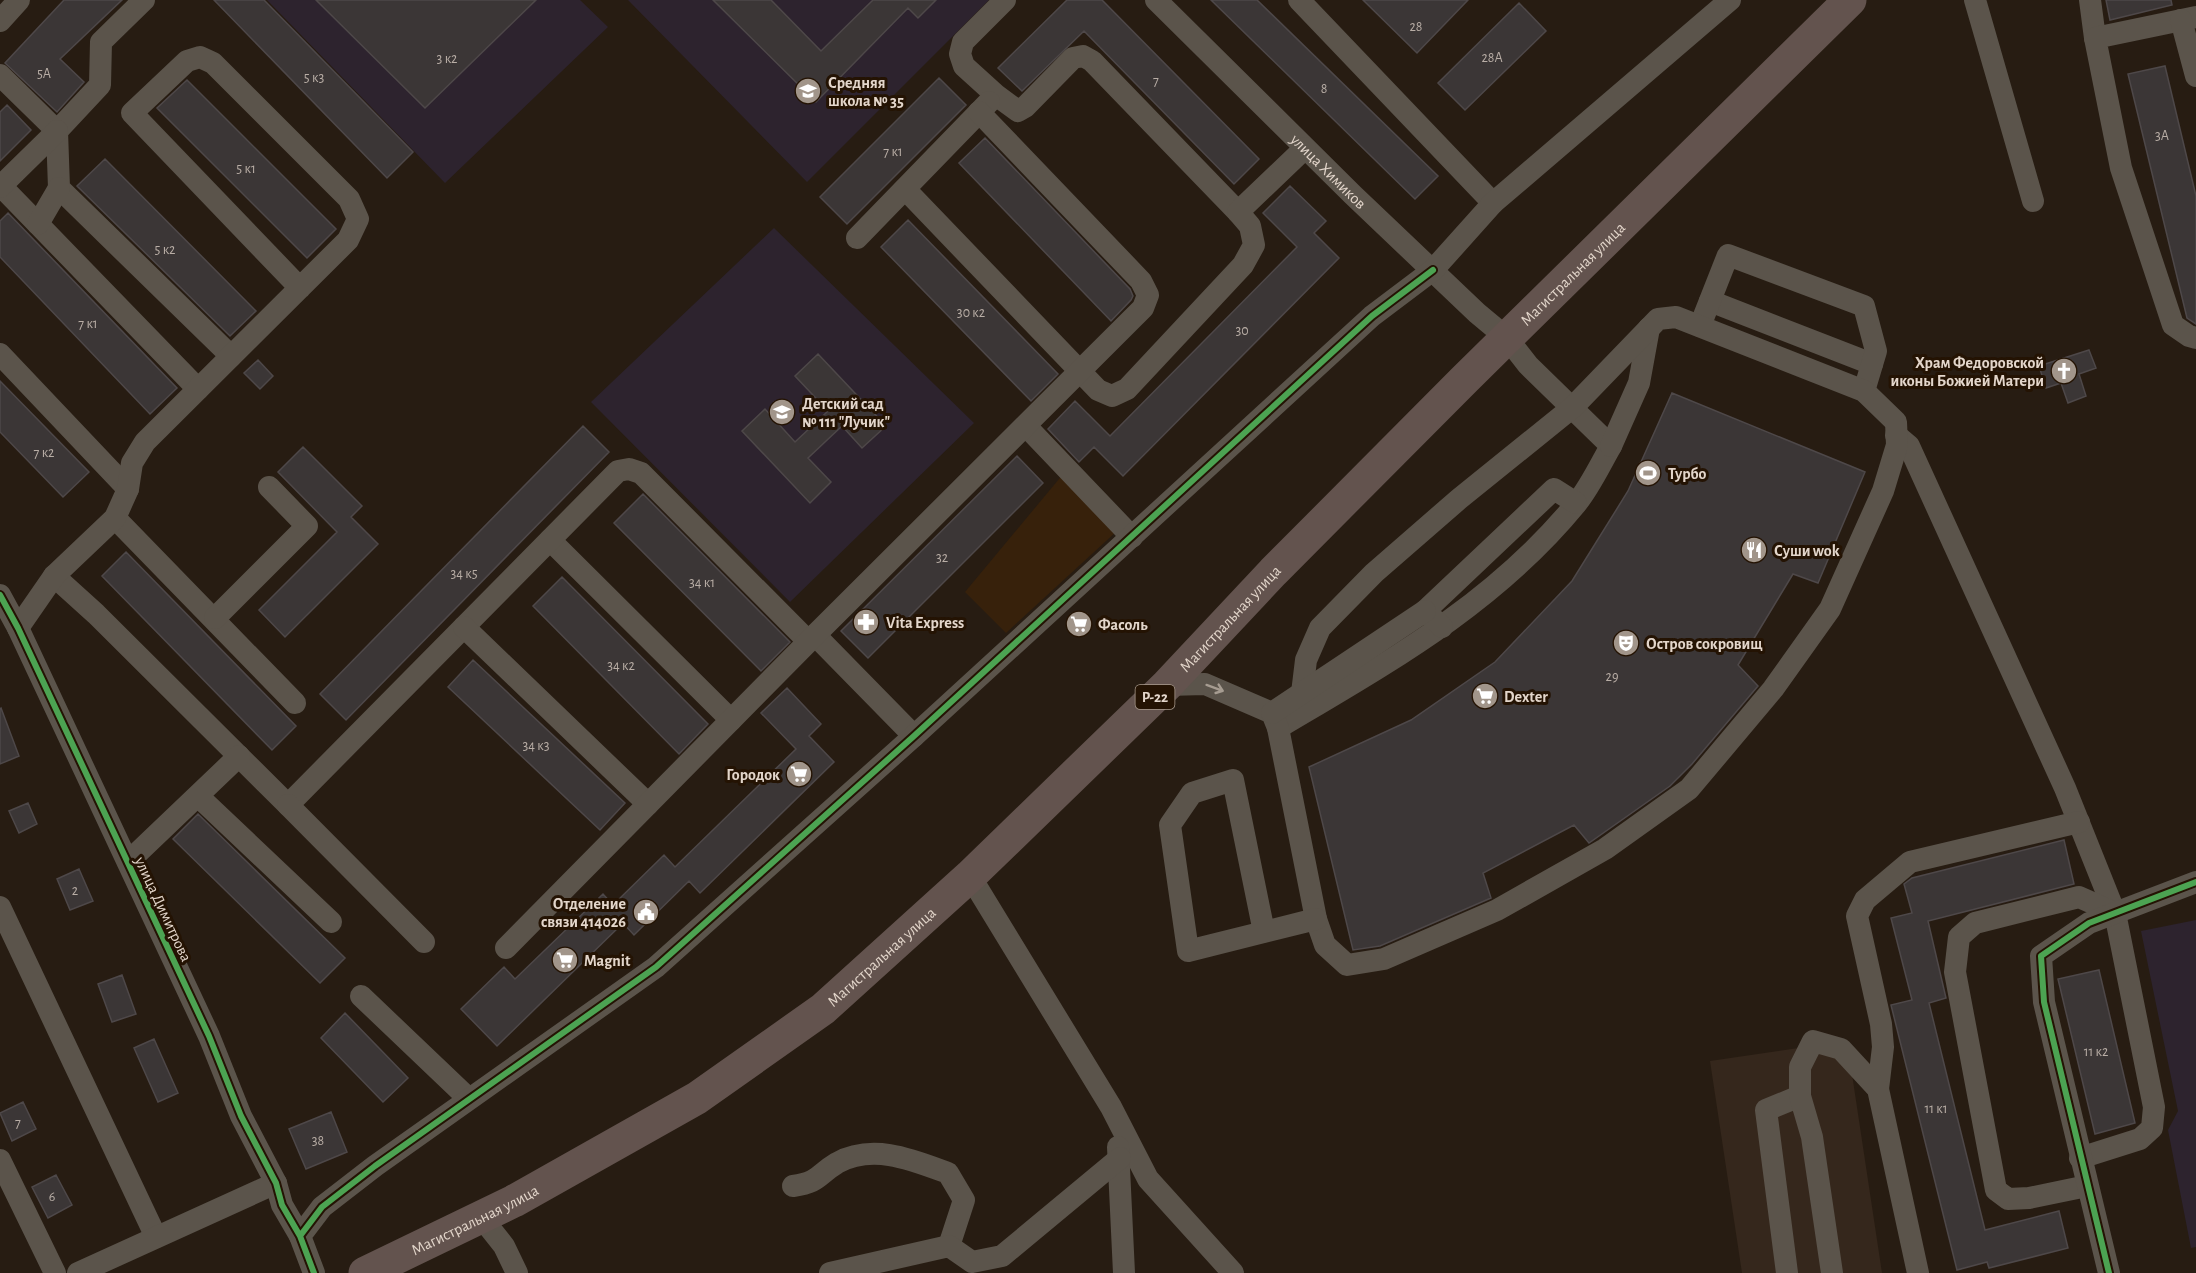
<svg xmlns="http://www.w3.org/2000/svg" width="2196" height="1273" viewBox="0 0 2196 1273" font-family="'Alegreya Sans',sans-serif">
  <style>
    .built { fill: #37210b }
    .industrial { fill: #35271c }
    .education { fill: #2d232e }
    .building { fill: #3b3636; stroke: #4e4849; stroke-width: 1.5 }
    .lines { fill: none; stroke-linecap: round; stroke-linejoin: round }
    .minor { stroke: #5b544b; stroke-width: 22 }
    .highway { stroke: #63534e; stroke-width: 33 }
    .cycleway-casing { stroke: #241303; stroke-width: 10 }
    .cycleway { stroke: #4ca352; stroke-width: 6 }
    .oneway { stroke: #a69c91 }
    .labels { text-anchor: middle; stroke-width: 6; stroke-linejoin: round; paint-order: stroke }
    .number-label { font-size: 14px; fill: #b9aea6 }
    .shield { fill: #241303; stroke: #aa9c8f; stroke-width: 1.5 }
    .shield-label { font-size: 15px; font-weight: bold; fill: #e3d6cb }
    .poi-label { font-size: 16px; font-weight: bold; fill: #e3d6cb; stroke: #241303; text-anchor: start }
    .street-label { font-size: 16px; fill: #e3d6cb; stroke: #241303 }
  </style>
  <rect width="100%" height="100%" fill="#271c12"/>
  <!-- built -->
  <path class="built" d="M1064,473L1118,530L1006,633L965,592Z"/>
  <!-- industrial -->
  <path class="industrial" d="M1847,1041L1882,1273H1742L1710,1061Z"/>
  <!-- education -->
  <path class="education" d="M267,0H580L608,27L445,183Z
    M628,0H989L807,182Z
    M774,228L974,423L790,602L591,402Z
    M2196,920V1247L2191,1248L2168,1130L2178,1111L2141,931Z"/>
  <!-- building -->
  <path class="building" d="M64,0H122L60,59L84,82L57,112L5,63Z
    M214,0H264L413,152L387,178Z
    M316,0H536L425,108Z
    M713,0H771L821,51L873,0H936L918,18L908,8L816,102Z
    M1067,0H1102L1259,159L1234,184L1084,31L1022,91L998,68Z
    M1211,0H1257L1438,176L1415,199Z
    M1363,0H1468L1417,53Z
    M2106,0H2171L2172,5L2110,20Z
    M1519,3L1546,31L1465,110L1438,83Z
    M2165,66L2196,196V324L2187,318L2128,74Z
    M939,78L966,105L847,224L820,197Z
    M187,80L336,229L307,258L157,108Z
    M7,105L31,130L0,161V112Z
    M985,138L1130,289L1133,296L1131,300L1111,321L959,163Z
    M105,159L256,311L230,336L77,186Z
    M1290,186L1326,221L1314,233L1339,258L1123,476L1094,447L1079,462L1048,429L1075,401L1110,436L1297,247L1263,213Z
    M8,213L177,388L150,414L0,257V221Z
    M908,220L1058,374L1031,401L881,247Z
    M2089,350L2096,368L2079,374L2086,396L2068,403L2061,383L2046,388L2039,366Z
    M818,354L886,426L862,448L842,426L808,458L831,482L810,503L742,431L765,409L795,442L828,411L795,376Z
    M258,360L273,376L260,389L244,373Z
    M0,381L89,472L63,497L0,432Z
    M1672,393L1865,472L1818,583L1793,574L1738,665L1758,686L1692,764L1670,786L1589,843L1574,825L1483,873L1491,898L1380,946L1353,950L1309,767L1411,720L1495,662L1572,581L1628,491Z
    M583,426L609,452L346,720L320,694Z
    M303,447L362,506L351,517L378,544L285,637L259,610L337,532L278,472Z
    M1017,456L1043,483L868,658L841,631Z
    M643,494L790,642L761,671L614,523Z
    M126,552L296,726L272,750L102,576Z
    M562,577L708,724L679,754L533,606Z
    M473,660L625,803L600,830L448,687Z
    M787,688L821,724L809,736L834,762L700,893L689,881L634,935L623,923L497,1046L461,1009L504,967L515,979L603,894L613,905L664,855L675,867L796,749L761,713Z
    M1,708L19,756L0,764V709Z
    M28,803L37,824L19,833L9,811Z
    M198,814L345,958L320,983L173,839Z
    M2064,840L2074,884L1928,921L1946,998L1929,1003L1985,1230L2059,1211L2068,1248L1989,1268L1987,1262L1957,1270L1891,1005L1912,1000L1891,918L1912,913L1904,884L1912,878Z
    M79,869L93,901L70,910L57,879Z
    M2099,970L2135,1123L2095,1134L2058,979Z
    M122,975L136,1014L112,1022L98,984Z
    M345,1013L408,1078L383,1102L321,1038Z
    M154,1039L178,1093L158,1102L134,1048Z
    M23,1102L36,1129L12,1141L0,1113Z
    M331,1112L347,1152L306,1169L289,1129Z
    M56,1175L72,1205L48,1218L32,1187Z"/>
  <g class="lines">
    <!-- minor -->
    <g class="minor">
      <path d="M1005,0L963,42L960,54L964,66L996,95L1018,111L1025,107L1073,58L1083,56L1092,61L1238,212"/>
      <path id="s1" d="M1156,0L1353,195L1477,313L1507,338L1528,365L1611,446C1600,465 1590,487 1576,504C1493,605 1387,663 1278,728"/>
      <path d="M1299,0L1493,203"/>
      <path d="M1975,0L2033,201"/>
      <path d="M2090,0L2095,38"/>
      <path d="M2196,17L2095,38L2121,168L2173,325L2189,336L2196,338"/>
      <path d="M2181,20L2196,76"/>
      <path d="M0,21L19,0"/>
      <path d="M0,75L57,131L100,85L101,42L144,0"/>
      <path d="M57,131L59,188L231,356"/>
      <path d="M1,186L198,389"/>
      <path d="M0,187L57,131"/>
      <path d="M905,189L1098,390L1112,396L1127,389L1243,265L1254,245L1250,226L1238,212L1305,148"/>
      <path d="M38,224L59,188"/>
      <path d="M857,238L989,102"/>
      <path d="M1710,301L1872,364"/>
      <path d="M1700,326L1728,255L1864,306L1876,351L1864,391"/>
      <path d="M0,354L128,489"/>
      <path d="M1026,426L1132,537"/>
      <path d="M1896,435L1909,446L2065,788L2115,913L2154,1107L2152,1128L2140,1139L2080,1158"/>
      <path d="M1611,446L1639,383L1649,328"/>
      <path d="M115,518L295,703"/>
      <path d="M550,540L731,720"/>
      <path d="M54,576L96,614L288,805L618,471L629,469L641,473L808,641"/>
      <path d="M0,595L18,628L209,1036L241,1116L276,1183L282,1205L300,1236"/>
      <path d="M215,618L307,526L269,487"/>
      <path d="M464,627L648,804"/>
      <path d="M1442,627L1425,611L1554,489L1576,503"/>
      <path d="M18,628L54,576L115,518L128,489L132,463L145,442L348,240L358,219L349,199L213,63L200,57L187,61L132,113L300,288"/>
      <path d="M815,635L914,736"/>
      <path d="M1167,685L1205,684L1272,713L1278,728L1316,919L1325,945L1347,965L1384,959L1497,910L1605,849L1689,789L1773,689L1830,609L1883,491L1897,445L1896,422L1864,391L1676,317L1658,319L1573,407L1459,499L1374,573L1320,628L1306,660L1302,693"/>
      <path d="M1272,713L1425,611"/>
      <path d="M199,797L331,922"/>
      <path d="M288,805L424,942"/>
      <path d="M128,862L239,756"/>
      <path d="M970,876L1111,1107L1148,1179L1233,1273"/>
      <path d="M0,907L156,1237"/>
      <path d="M1264,932L1233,780L1192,793L1170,825L1188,951L1316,919"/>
      <path d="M506,948L815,635L1143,308L1148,295L1141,281L979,112"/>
      <path d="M361,996L468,1098"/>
      <path d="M1878,1089L1883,1047L1881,1024L1857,916L1865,900L1910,862L2079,822"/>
      <path d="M1118,1147L1124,1273"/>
      <path d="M0,1160L55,1273"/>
      <path d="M793,1186C820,1182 817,1175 837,1163C873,1143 913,1160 948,1173L964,1200L949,1246"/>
      <path d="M2087,1186L2029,1198L2008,1199L1996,1190L1955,972L1959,937L1975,923L2079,897L2115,913"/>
      <path d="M481,1217L504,1246L517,1273"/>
      <path d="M78,1273L276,1183"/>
      <path d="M314,1273L300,1236L322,1207L375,1166L656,967L914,736L1372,316L1433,270L1493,203L1730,0"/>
      <path d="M830,1273L949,1246L972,1262L1002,1256L1120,1158"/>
      <path d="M1787,1273L1766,1110L1800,1096"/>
      <path d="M1832,1273L1812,1137L1800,1096V1067L1813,1041L1841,1049L1878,1089L1918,1273"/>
      <path d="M2109,1273L2044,1002L2041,956L2089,923L2196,882"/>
    </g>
    <!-- highway -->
    <path class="highway" id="s2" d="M365,1273L514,1201L697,1098L823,1009L970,876L1167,685L1273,572L1464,380L1850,0"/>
    <!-- cycleway casing -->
    <g class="cycleway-casing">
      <path id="cycleway" d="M0,595L18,628L209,1036L241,1116L276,1183L282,1205L300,1236
        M314,1273L300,1236L322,1207L375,1166L656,967L914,736L1372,316L1433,270
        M2109,1273L2044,1002L2041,956L2089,923L2196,882"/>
    </g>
    <!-- cycleway -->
    <use href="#cycleway" class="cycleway"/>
  </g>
  <!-- one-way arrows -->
  <defs><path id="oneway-shaft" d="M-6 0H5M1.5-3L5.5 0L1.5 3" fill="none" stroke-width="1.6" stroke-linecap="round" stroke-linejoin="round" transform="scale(1.5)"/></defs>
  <use class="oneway" href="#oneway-shaft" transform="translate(1215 688) rotate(20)"/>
  <!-- icons -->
  <defs>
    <g id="school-disc" transform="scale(1.35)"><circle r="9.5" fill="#a1958a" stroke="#241303"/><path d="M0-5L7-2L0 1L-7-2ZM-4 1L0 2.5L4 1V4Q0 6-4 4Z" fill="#fff"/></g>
    <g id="church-disc" transform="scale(1.35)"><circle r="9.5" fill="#a1958a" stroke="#241303"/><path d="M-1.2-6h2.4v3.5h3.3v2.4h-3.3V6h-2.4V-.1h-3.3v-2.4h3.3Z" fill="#fff"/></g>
    <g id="stadium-disc" transform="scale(1.35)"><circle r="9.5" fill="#a1958a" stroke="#241303"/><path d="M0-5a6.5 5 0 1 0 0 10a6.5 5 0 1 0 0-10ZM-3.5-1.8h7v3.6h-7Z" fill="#fff"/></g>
    <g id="restaurant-disc" transform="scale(1.35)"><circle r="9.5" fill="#a1958a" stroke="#241303"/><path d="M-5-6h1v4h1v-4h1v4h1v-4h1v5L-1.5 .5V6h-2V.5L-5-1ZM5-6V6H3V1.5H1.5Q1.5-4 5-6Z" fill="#fff"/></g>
    <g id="pharmacy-disc" transform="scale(1.35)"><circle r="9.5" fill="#a1958a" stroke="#241303"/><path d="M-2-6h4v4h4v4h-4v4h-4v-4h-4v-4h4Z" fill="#fff"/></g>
    <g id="supermarket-disc" transform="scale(1.35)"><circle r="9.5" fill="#a1958a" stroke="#241303"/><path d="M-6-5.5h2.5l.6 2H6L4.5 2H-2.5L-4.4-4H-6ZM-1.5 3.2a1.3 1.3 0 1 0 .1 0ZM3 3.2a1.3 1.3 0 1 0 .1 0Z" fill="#fff"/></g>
    <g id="theatre-disc" transform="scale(1.35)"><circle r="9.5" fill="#a1958a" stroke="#241303"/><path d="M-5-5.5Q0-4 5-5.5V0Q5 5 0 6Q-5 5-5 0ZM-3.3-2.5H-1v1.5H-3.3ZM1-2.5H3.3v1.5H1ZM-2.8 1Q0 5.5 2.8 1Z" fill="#fff"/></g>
    <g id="civic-disc" transform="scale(1.35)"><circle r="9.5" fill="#a1958a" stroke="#241303"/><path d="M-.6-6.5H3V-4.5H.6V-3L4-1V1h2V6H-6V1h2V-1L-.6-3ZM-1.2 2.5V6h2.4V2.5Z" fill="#fff"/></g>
  </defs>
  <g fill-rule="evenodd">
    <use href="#school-disc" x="808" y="91"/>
    <use href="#church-disc" x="2064" y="371"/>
    <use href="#school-disc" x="782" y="412"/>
    <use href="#stadium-disc" x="1648" y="473"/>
    <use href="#restaurant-disc" x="1754" y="550"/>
    <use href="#pharmacy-disc" x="866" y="622"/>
    <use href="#supermarket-disc" x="1079" y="624"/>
    <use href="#theatre-disc" x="1626" y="643"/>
    <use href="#supermarket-disc" x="1485" y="696"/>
    <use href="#supermarket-disc" x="799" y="774"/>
    <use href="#civic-disc" x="646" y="912"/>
    <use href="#supermarket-disc" x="565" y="960"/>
  </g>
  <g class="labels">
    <!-- number labels -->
    <g class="number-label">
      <text x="1416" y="31">28</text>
      <text x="1492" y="62">28А</text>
      <text x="447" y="63">3 к2</text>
      <text x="44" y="78">5А</text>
      <text x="314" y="82">5 к3</text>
      <text x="1156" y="85">7</text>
      <text x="1324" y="93">8</text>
      <text x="2162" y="140">3А</text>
      <text x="893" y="156">7 к1</text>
      <text x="246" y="173">5 к1</text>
      <text x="165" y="254">5 к2</text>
      <text x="971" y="317">30 к2</text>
      <text x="88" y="328">7 к1</text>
      <text x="1242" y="335">30</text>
      <text x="44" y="457">7 к2</text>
      <text x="942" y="562">32</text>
      <text x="464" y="578">34 к5</text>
      <text x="702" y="587">34 к1</text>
      <text x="621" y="670">34 к2</text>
      <text x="1612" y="681">29</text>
      <text x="536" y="750">34 к3</text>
      <text x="75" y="895">2</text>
      <text x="2096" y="1056">11 к2</text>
      <text x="1936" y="1113">11 к1</text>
      <text x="18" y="1127">7</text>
      <text x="318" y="1145">38</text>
      <text x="52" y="1201">6</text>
    </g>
    <!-- shield labels -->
    <rect class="shield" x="1135.5" y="685" width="39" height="24" rx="4.5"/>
    <g class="shield-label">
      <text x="1155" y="702">Р-22</text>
    </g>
    <!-- poi labels -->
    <g class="poi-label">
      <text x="828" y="88">Средняя<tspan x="828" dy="18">школа № 35</tspan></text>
      <text x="2044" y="368" text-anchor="end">Храм Федоровской<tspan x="2044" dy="18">иконы Божией Матери</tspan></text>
      <text x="802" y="409">Детский сад<tspan x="802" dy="18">№ 111 "Лучик"</tspan></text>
      <text x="1668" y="479">Турбо</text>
      <text x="1774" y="556">Суши wok</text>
      <text x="886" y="628">Vita Express</text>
      <text x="1098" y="630">Фасоль</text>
      <text x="1646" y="649">Остров сокровищ</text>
      <text x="1504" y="702">Dexter</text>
      <text x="780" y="780" text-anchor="end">Городок</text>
      <text x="626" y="909" text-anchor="end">Отделение<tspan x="626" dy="18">связи 414026</tspan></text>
      <text x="584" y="966">Magnit</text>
    </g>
    <!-- street labels -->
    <g class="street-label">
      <text dy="6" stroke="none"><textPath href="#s1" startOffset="243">улица Химиков</textPath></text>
      <text dy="6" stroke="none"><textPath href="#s2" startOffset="1580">Магистральная улица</textPath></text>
      <text dy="6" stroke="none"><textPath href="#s2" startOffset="1094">Магистральная улица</textPath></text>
      <text transform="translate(164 909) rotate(65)" y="6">улица Димитрова</text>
      <text dy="6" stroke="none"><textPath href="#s2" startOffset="608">Магистральная улица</textPath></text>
      <text dy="6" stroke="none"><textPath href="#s2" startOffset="122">Магистральная улица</textPath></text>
    </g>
  </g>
</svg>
